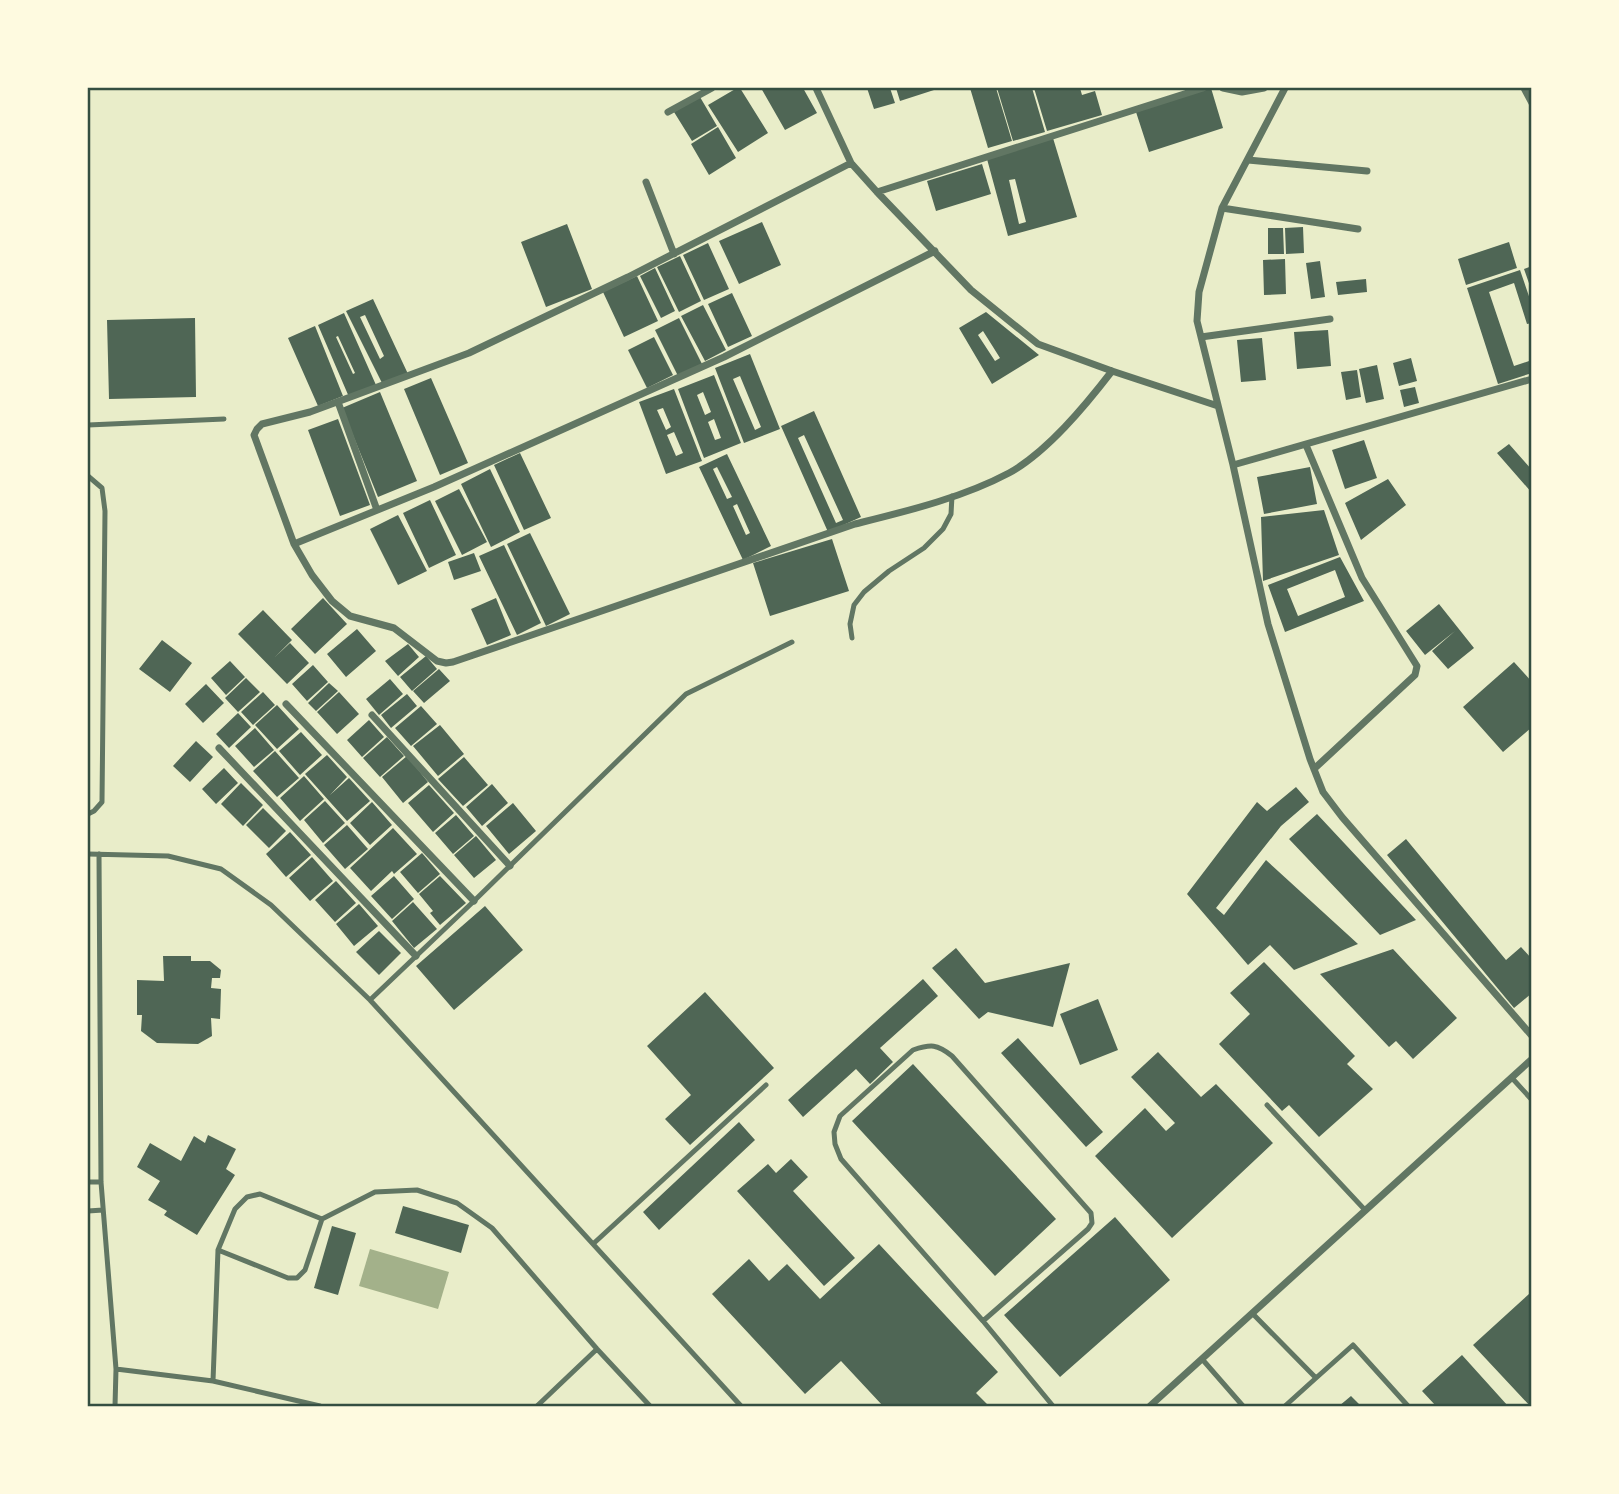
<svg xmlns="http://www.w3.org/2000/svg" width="1619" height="1494" viewBox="0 0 1619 1494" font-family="Manrope,sans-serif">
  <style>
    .water { fill: #a3b18a }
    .building { fill: #4f6655; fill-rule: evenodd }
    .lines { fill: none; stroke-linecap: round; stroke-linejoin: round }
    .service { stroke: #617663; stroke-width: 5 }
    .minor { stroke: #617663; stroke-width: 7 }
    .neatline { fill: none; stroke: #344e41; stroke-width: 2.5 }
  </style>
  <rect width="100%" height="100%" fill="#e9edc9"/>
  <!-- water -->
  <path class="water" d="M370,1249L449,1272L438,1309L359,1286Z"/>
  <!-- building -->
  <path class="building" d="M737,88H740L768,133L738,152L708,105Z
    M761,88H803L817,113L785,130Z
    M867,88H890L895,103L874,109Z
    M896,88H933L934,90L900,101Z
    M970,88H996L1012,141L988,148Z
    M997,88H1032L1045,132L1013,141Z
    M1034,88H1080L1082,95L1095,91L1102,115L1047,131Z
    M1211,88L1223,128L1149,152L1136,112Z
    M700,97L717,126L692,141L674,112Z
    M718,127L736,158L709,175L691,144Z
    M1053,138L1077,217L1008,236L987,159ZM1015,179L1026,222L1019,224L1009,180Z
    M982,164L991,194L936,211L927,181Z
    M762,222L781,265L739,284L719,241Z
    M567,224L592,289L546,307L521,242Z
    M1303,227L1304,253L1286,254L1285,228Z
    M1268,228H1283L1284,254H1268Z
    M1509,242L1517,268L1466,285L1458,259Z
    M708,243L729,289L704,300L683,255Z
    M680,256L701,301L679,312L657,267Z
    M1285,259L1286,294L1264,295L1263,260Z
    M1320,261L1325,297L1311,299L1306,263Z
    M1532,266V289H1531L1524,269Z
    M655,268L675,311L661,318L640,276Z
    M1520,270L1532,305V323L1527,324L1514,283L1489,292L1514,366L1532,360V373L1498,384L1467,288Z
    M637,276L658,321L624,337L603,292Z
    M1366,279L1367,292L1338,295L1336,282Z
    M732,293L752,336L728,347L708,304Z
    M373,299L408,374L382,383L346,311ZM365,315L384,356L380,359L360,317Z
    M703,305L726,350L705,361L681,316Z
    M986,312L1039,355L992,384L959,328ZM983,331L1000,358L995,361L978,335Z
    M344,313L376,385L349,397L318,325ZM338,336L355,373L353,374L336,337Z
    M195,318L196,397L109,399L107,320Z
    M679,318L702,364L678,376L655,330Z
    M315,326L343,396L318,406L288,338Z
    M1328,330L1331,366L1297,369L1294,332Z
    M654,337L673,375L647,388L628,350Z
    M1262,338L1266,380L1241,382L1237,340Z
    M750,354L780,429L744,443L715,368ZM740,376L761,427L755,430L733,379Z
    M1411,358L1417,381L1399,386L1393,363Z
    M1377,365L1384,399L1366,403L1359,369Z
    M1357,370L1361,397L1346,400L1341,372Z
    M714,375L741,443L704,458L678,389ZM703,392L711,412L705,415L697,395ZM714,419L721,438L715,440L708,422Z
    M431,378L468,463L440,475L404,389Z
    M1415,387L1419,403L1404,407L1400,390Z
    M674,389L702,461L666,474L639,402ZM663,408L671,427L666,430L657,410ZM674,432L683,453L676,456L667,435Z
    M380,392L417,481L378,497L342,408Z
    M814,411L861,517L828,532L781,426ZM804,435L843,520L836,523L798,438Z
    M338,419L370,505L340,516L308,430Z
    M1364,440L1377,478L1345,489L1332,450Z
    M1509,444L1532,470V493L1497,453Z
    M520,453L551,518L524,530L494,465Z
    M727,454L771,546L743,560L699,467ZM717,467L732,497L727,499L713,469ZM737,504L750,533L746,535L733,506Z
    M1310,467L1317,504L1264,514L1257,477Z
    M490,469L520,532L491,547L461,484Z
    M1388,479L1406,505L1361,540L1345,503Z
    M459,489L487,542L462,555L435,501Z
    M430,500L456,555L429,568L403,513Z
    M1324,510L1339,555L1263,581L1261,517Z
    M398,515L427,571L398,585L370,529Z
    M530,533L570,614L546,626L507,544Z
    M832,539L849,591L770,616L753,563Z
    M504,545L541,623L517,635L479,556Z
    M474,553L481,571L454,580L448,562Z
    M1340,557L1364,601L1285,632L1268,585ZM1335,570L1345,597L1298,616L1287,589Z
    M323,598L347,624L315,654L291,629Z
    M496,598L511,635L487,645L471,609Z
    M1439,604L1474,648L1448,669L1432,651L1455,631L1425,655L1406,631Z
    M263,610L292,640L275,657L290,643L309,663L287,684L238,634Z
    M357,629L376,651L346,677L327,654Z
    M162,640L192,663L170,692L139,669Z
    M408,644L419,657L398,676L385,661Z
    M426,656L437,669L412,691L400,677Z
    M230,661L245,677L226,695L211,678Z
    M1514,662L1532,682V727L1503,752L1463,707Z
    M313,665L328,682L307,701L292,684Z
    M439,669L450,681L424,703L413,691Z
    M246,678L260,692L238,712L225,698Z
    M390,679L403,694L379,715L366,699Z
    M329,683L338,691L316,711L308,703Z
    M206,684L224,703L203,723L185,704Z
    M263,692L275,705L253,725L241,712Z
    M339,692L359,714L337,734L317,712Z
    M407,694L417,706L391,728L381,715Z
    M277,705L299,729L277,749L255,725Z
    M421,706L437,724L411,746L395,728Z
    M238,713L251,727L229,748L216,734Z
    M369,720L384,737L362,757L347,740Z
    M440,725L464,754L438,776L413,746Z
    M255,728L274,750L254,767L235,746Z
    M301,732L322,755L300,775L279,751Z
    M387,737L404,756L380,777L363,758Z
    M196,741L213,757L190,782L173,766Z
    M275,751L299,778L277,797L253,771Z
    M327,755L347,777L330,795L349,778L370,801L347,821L305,774Z
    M407,756L428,782L403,803L382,777Z
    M464,757L488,785L463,806L438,779Z
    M224,768L238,783L216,804L202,789Z
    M304,776L324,799L300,821L280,798Z
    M241,783L263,805L243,826L221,804Z
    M492,784L508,803L482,826L466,807Z
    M429,785L454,813L433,832L408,803Z
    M1296,787L1309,802L1281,826L1216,908L1224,915L1266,860L1358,944L1294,970L1270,945L1248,965L1187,894L1257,802L1267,811Z
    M325,801L345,823L323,843L304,820Z
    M372,802L392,825L370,845L350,823Z
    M513,803L536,831L509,854L486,826Z
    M263,808L286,831L269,848L246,825Z
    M1317,814L1416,920L1380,935L1289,839Z
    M456,815L474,836L453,854L435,833Z
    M347,825L368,849L345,869L324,845Z
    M393,828L417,854L394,874L392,871L371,891L350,868Z
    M290,832L311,855L286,877L266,854Z
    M476,836L496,860L474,878L454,855Z
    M1406,839L1506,960L1521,947L1532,959V987L1530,988L1532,993L1514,1008L1387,855Z
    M422,853L440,874L418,893L400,872Z
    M312,857L333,881L310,901L289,878Z
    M394,876L414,899L392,919L371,896Z
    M440,876L466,903L440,925L430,913L433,911L419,894Z
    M336,881L356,903L335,922L315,900Z
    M413,902L437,929L414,948L392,921Z
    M359,904L378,926L354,946L336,924Z
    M485,906L523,950L454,1010L416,966Z
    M379,931L401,953L379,975L356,952Z
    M956,948L985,983L1070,963L1053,1027L988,1012L979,1019L932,968Z
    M1393,949L1457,1018L1413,1059L1396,1041L1389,1047L1320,974Z
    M163,956H191V961H210L221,970L220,978H212L211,988L221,989L220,1019L211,1018L212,1036L198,1044L157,1043L141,1031L142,1015H137V980L164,981Z
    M1264,962L1355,1056L1347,1064L1373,1089L1319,1137L1289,1105L1282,1111L1219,1044L1250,1014L1230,993Z
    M923,979L938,996L880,1048L893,1062L870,1084L856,1069L803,1117L788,1100Z
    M705,992L774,1068L690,1145L665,1119L691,1095L647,1046Z
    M1098,999L1118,1050L1080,1065L1060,1014Z
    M1018,1038L1103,1132L1086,1147L1001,1053Z
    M1158,1052L1201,1097L1216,1084L1273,1143L1172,1238L1095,1156L1145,1108L1166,1131L1175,1123L1131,1077Z
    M913,1064L1056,1219L995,1276L852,1121Z
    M739,1122L755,1140L659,1230L643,1212Z
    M208,1135L236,1149L226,1169L235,1175L197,1235L164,1215L167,1211L148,1200L160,1181L137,1167L150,1143L181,1161L194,1136L205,1143Z
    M791,1159L808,1177L793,1191L855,1258L824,1286L737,1191L768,1164L776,1173Z
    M403,1206L469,1225L461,1253L395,1233Z
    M1115,1217L1170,1280L1060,1377L1004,1315Z
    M332,1226L356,1233L338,1295L314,1288Z
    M879,1244L998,1372L976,1393L989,1406H883L841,1361L805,1394L712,1294L749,1259L769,1281L787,1264L820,1299Z
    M1529,1294L1532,1296V1406H1530L1473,1345Z
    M1462,1355L1508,1406H1436L1422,1391Z
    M1351,1396L1361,1406H1339Z"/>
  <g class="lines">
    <!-- service -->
    <path class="service" d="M88,425L224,419
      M88,476L102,488L105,511L102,802L94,811L88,814
      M852,638L850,624L854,605L864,592L889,571L924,548L943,529L951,514L952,496
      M88,854L168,856L221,869L271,905L370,1000L741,1406
      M99,854L101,1182L116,1369L115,1406
      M370,1000L474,901L686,694L792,642
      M1512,1078L1532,1100
      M1267,1105L1365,1210
      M88,1182H101
      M88,1211L103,1210
      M593,1244L766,1085
      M218,1250L288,1278H297L305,1270L322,1219
      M1252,1313L1316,1378L1285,1406
      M983,1321L1088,1229L1092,1223L1091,1213L952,1056C937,1044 931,1044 913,1050L840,1116L834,1132L835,1144L841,1159L983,1321L1053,1406
      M1202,1359L1243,1406
      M116,1369L213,1381L320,1406
      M1316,1378L1353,1345L1408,1406
      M213,1381L218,1250L235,1209L247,1197L260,1194L322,1219L375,1192L417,1190L457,1203L492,1228L597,1349L650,1406
      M537,1406L597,1349"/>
    <!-- minor -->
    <path class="minor" d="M816,88L851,163L877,192L971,290L1038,344L1112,371L1218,406
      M1223,88L1242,92L1264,88
      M1285,88L1222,208L1199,292L1197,321L1233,465L1268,624L1310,759L1323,792L1342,817L1532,1036
      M1524,88L1532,103
      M668,112L712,88
      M1248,160L1367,171
      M851,163L628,277L469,353L310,412L262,424L257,429L254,435L294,544L312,575L332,601L350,616L394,628L437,661L446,663L453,662L855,524C907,511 962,498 1009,473C1047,452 1085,406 1112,371
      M646,182L674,254
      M877,192L1203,88
      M1222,208L1358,229
      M1201,337L1330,319
      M338,402L377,510
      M1306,445L1362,578L1417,666L1415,675L1314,769
      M1233,465L1532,379
      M294,544L434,487L724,357L935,251
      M286,704L474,901
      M372,715L510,866
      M219,748L416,956
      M1150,1406L1532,1059"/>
  </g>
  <!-- border -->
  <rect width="1619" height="1494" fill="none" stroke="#fefae0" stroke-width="178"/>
  <rect x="89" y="89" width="1441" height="1316" class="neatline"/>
</svg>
